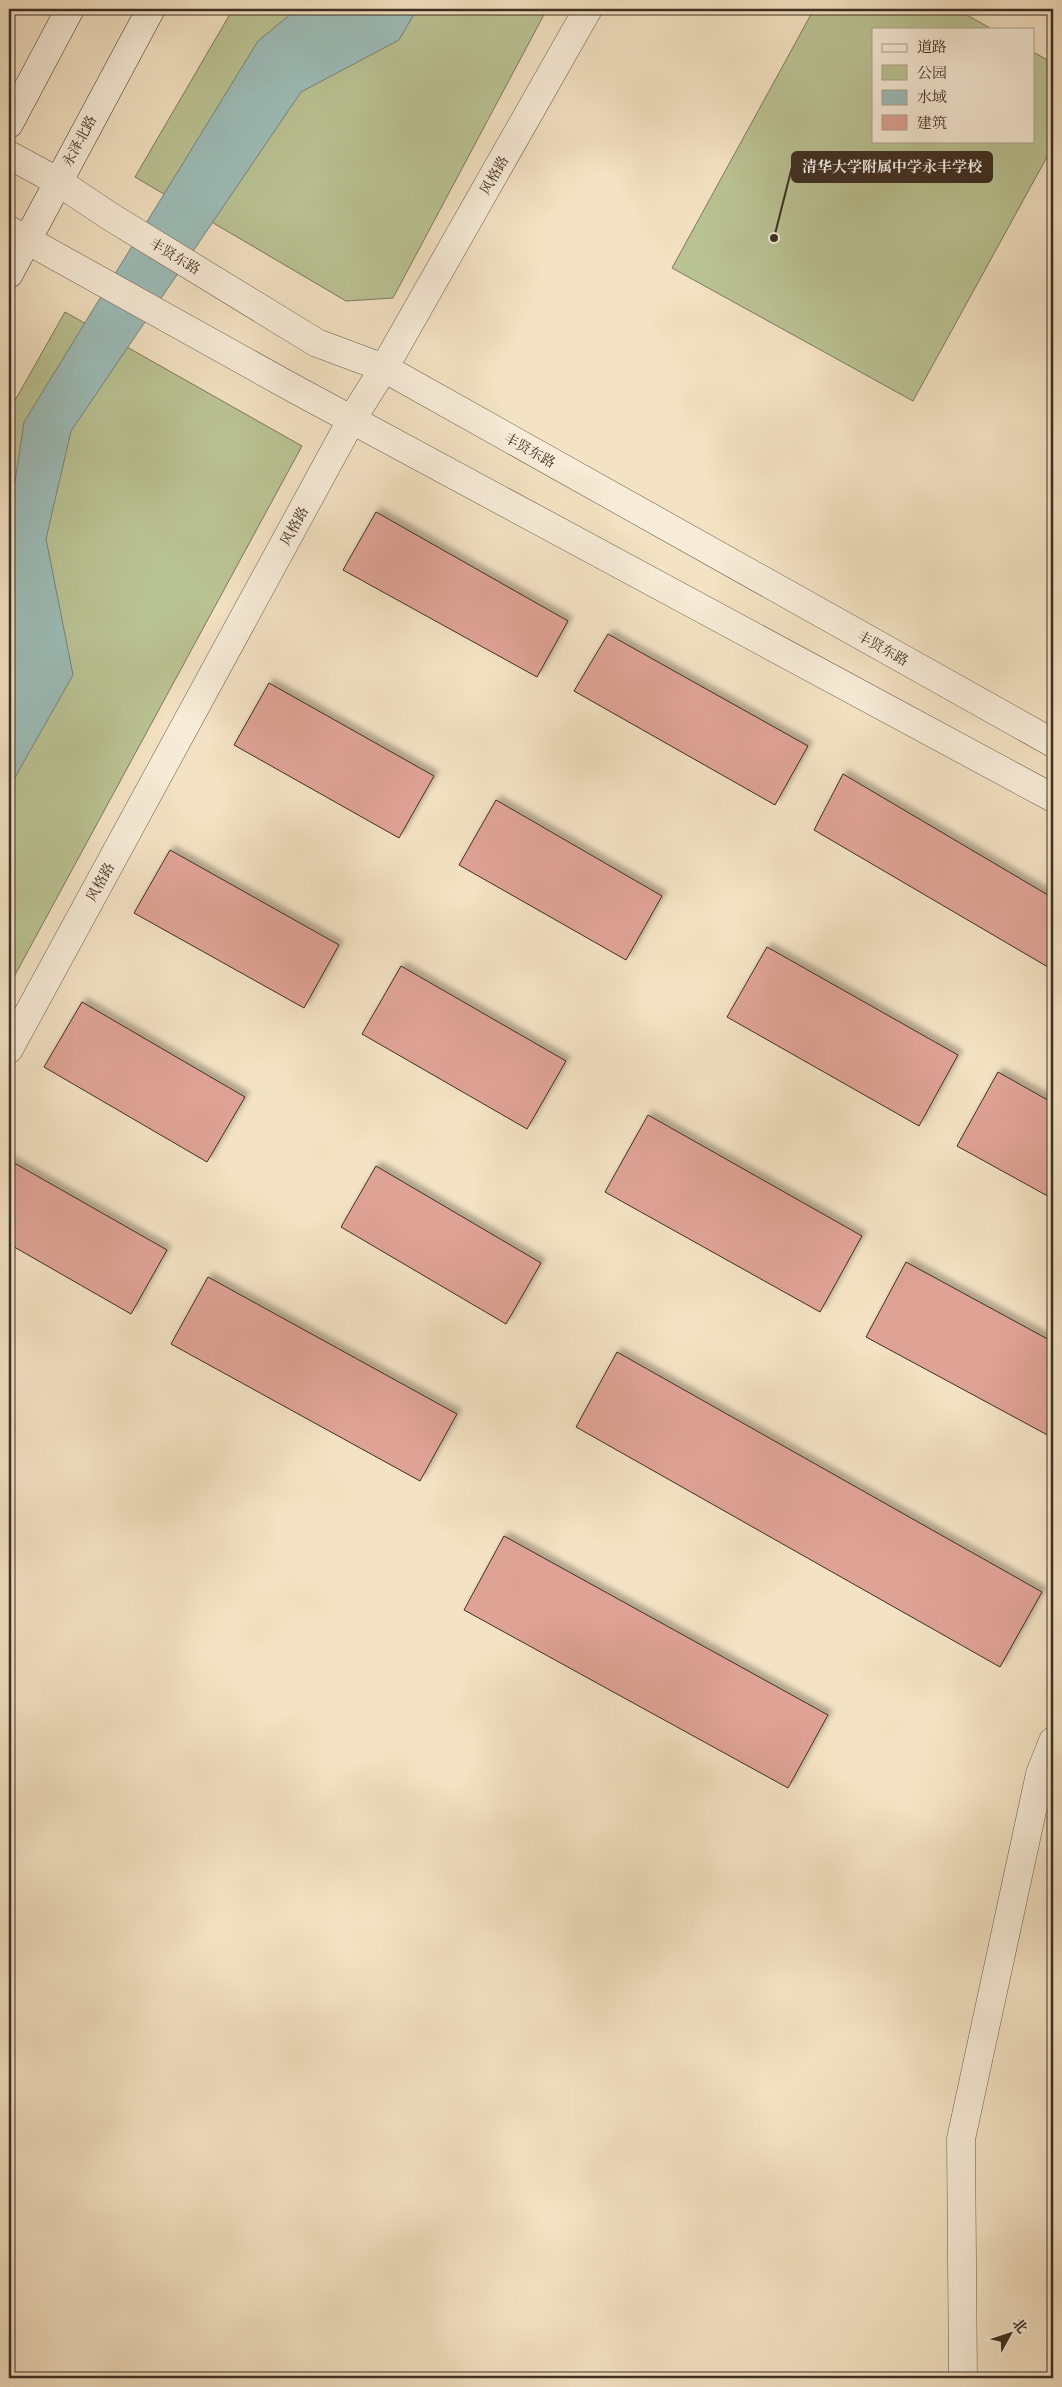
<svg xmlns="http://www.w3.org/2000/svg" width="1062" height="2387" viewBox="0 0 1062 2387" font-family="'IM FELL French Canon','Noto Serif SC',serif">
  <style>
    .green { fill: #bac394; stroke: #7c795c }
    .water { fill: #9dbdb9; stroke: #77847d }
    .building { fill: #dfa396; stroke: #3d2f23; filter: url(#shadow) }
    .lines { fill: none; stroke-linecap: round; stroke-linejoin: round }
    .minor-casing { stroke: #6a5c4b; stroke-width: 29 }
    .tertiary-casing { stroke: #6a5c4b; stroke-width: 29 }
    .secondary-casing { stroke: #3d2f23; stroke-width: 29 }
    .minor { stroke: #f7ecd8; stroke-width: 28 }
    .tertiary { stroke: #f7ecd8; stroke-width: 28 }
    .secondary { stroke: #f7ecd8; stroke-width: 28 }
    .labels { text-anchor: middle; stroke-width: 4; stroke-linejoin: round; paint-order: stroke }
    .street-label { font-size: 14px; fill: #3d2f23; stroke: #f7ecd8 }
    .leader { fill: none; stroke: #3d2f23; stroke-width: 2 }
    .callout-dot { fill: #3d2f23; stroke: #f7ecd8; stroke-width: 2 }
    .callout { fill: #3d2f23; stroke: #3d2f23; stroke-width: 2 }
    .callout-label { font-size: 15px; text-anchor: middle; font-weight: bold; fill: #fff }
  </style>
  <defs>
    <filter id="shadow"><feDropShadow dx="4.5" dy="-4.5" stdDeviation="2.5" flood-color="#0004"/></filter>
  </defs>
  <rect width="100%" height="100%" fill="#f3e2c3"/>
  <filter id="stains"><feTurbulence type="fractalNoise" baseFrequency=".004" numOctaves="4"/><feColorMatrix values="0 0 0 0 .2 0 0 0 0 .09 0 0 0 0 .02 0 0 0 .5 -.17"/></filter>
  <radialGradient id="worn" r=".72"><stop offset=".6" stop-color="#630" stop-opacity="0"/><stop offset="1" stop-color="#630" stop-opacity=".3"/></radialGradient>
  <!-- green -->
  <path class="green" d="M233,9H547L393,298L346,301L135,177Z
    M814,9H956L992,29H873V141H1033V52L1053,63V146L913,401L672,268Z
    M65,312L302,446L9,986V411Z"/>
  <!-- water -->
  <path class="water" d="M297,9H417L399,40L301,92L71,431L46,539L73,675L9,788V522L24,422L258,41Z"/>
  <!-- building -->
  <path class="building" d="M376,512L568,621L537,677L343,570Z
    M608,634L808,746L775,805L574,691Z
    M269,683L434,776L399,838L234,745Z
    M843,774L1053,898V970L814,830Z
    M496,800L662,896L626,960L459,865Z
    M170,850L339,945L304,1008L134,913Z
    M767,947L958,1055L919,1126L727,1017Z
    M401,966L566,1061L527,1129L362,1034Z
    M82,1002L245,1097L207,1162L44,1067Z
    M998,1072L1053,1103V1199L957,1146Z
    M648,1115L862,1236L820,1312L605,1192Z
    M9,1160L167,1250L131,1314L9,1244Z
    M376,1166L541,1263L506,1324L341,1227Z
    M906,1262L1053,1342V1438L866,1337Z
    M208,1277L457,1414L420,1481L171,1344Z
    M617,1352L1042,1592L1000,1667L576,1427Z
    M504,1536L828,1715L788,1788L464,1610Z"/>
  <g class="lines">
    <!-- minor casing -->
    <g class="minor-casing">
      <path id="minor" d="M9,1049L352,419L384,368L588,9
        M963,2378L961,2139L1040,1774L1053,1741"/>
    </g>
    <!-- tertiary casing -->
    <g class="tertiary-casing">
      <path id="tertiary" d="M9,155L57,181L111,217L317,343L384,368L1053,743
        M9,230L291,387L1053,798"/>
    </g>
    <!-- secondary casing -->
    <g class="secondary-casing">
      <path id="secondary" d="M9,124L70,9
        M9,274L151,9"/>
    </g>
    <!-- minor -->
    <use href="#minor" class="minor"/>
    <!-- tertiary -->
    <use href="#tertiary" class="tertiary"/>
    <!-- secondary -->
    <use href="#secondary" class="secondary"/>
  </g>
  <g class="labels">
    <!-- street labels -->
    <g class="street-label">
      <text transform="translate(79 141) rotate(-62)" y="5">永泽北路</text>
      <text transform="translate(494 175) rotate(-60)" y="5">风格路</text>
      <text transform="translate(175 256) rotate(31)" y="5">丰贤东路</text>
      <text transform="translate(530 450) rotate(29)" y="5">丰贤东路</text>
      <text transform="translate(294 526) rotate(-61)" y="5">风格路</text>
      <text transform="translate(883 648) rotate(29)" y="5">丰贤东路</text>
      <text transform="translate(100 882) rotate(-61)" y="5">风格路</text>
    </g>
  </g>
  <!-- callouts -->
  <path class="leader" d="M774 238L792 167"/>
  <circle class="callout-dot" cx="774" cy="238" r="5"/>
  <rect class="callout" x="792" y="152" width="200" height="30" rx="5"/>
  <g class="callout-label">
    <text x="892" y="172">清华大学附属中学永丰学校</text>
  </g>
  <!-- margin -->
  <rect width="1062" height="2387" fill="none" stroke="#f3e2c3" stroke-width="30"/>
  <rect x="10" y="10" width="1042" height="2367" fill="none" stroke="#3d2f23" stroke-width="2.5"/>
  <rect x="15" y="15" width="1032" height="2357" fill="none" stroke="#3d2f23"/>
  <!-- legend -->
  <rect x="872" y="28" width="162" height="115" fill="#f7ecd8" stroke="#ada090"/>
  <rect x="882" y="44" width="25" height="8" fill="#f7ecd8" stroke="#ada090"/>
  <text x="917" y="52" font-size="15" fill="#3d2f23">道路</text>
  <rect x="882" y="65" width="25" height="15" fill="#bac394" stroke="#ada090"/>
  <text x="917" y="78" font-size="15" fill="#3d2f23">公园</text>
  <rect x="882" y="90" width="25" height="15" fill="#9dbdb9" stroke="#ada090"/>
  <text x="917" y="102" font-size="15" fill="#3d2f23">水域</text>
  <rect x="882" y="115" width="25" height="15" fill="#dfa396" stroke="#ada090"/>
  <text x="917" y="128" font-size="15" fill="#3d2f23">建筑</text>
  <!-- north arrow -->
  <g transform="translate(1010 2334) rotate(50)" stroke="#f7ecd8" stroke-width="4" paint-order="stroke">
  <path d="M0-4L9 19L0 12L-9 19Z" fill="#3d2f23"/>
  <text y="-8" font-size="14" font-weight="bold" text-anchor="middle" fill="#3d2f23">北</text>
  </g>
  <rect width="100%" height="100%" filter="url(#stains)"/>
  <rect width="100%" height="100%" fill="url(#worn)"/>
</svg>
